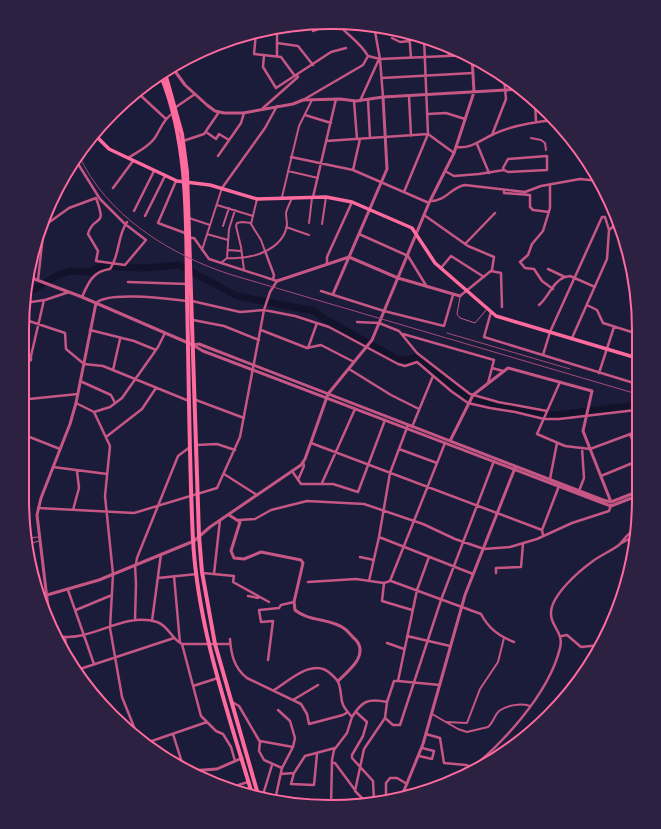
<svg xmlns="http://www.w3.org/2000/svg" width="661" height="829" viewBox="0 0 661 829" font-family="Signika,sans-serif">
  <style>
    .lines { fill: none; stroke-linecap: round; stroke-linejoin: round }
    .river { stroke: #12122b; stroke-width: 7 }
    .service { stroke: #c65784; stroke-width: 1 }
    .pedestrian { stroke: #c65784; stroke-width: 2 }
    .minor { stroke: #c65784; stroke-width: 2.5 }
    .tertiary { stroke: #c65784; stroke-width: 3 }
    .secondary { stroke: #ff6b9d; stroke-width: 3.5 }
    .trunk { stroke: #ff6b9d; stroke-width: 4 }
    .rail { stroke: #a44b75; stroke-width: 1 }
    .rim { fill: none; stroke: #ff6b9d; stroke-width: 2 }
  </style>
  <rect width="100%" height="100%" fill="#1b1b3a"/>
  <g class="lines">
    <!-- river -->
    <path class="river" d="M26,294L56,276L69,271L90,272L102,266L144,268L179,265L237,296L314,311L323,318L399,360H407L416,357L454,388L472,399L496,405L514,407L538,414L558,415L636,405"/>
    <!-- service -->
    <path class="service" d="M460,297L457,314L460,318L475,323L487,309
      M27,538L39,537
      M28,544L39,541"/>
    <!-- pedestrian -->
    <path class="pedestrian" d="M531,138L541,140L545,143L546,150
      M288,171L318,178
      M282,197L299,126L312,100
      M257,199L251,224L261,240L265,251
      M217,205L253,216
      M189,218L210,225
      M309,223L312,198
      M322,224L326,197
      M223,226L229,208
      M286,227L309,235
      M207,234L228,240
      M202,250L222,188
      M228,250L241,251
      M227,258L229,229L235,210
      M221,263L227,258C249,260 283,251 287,225C287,221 286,217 286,213C287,208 290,203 292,198
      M244,270L241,247L236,226L237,223L242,222L251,223
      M432,714L458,729L467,732L488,727C493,723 494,716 499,711C507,705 521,703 530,706
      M446,722L467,723L480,689L498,662L504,638"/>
    <!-- minor -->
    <path class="minor" d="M374,26L380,59L383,97
      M313,31L333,23
      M409,32L411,58
      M256,33L254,54L281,57L295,76
      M392,38L400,42L410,41
      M277,43L298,46L313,65
      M448,47L449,56
      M264,55L263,67L276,88L331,52L346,48
      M277,56V32
      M368,56L380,59L470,55
      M382,78L473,73
      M139,94L166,119
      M409,96L411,136
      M303,100L363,65L368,56C360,42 347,35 337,23
      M368,100L370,138
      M354,101L357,139
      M360,101L379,59
      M535,101L536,122
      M176,107L195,94
      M263,108L298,77L297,75
      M535,108H542
      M428,114L446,113L465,119
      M305,115L331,123
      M206,132L216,139L219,134L229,140
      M492,135L506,99L504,77
      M183,141L204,134L219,112
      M326,141L428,134L454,153
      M477,144L489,173
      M456,147C472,149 480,140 494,134C512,125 535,122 555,120
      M218,156L241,123L244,113
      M291,157L353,170L429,203
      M128,158C137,152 147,148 154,139C160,131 163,119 172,114
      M75,159L100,199L125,224L146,240L125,265L96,261L98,251L88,234C94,213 108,230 96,198
      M353,170L360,139
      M445,171L454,176L479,174L504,170L508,172L547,170V156L508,159L503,168L504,170
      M176,181L158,223L185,233
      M550,185V208L543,231L532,244L528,255L520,262L525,268L534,269L542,281L553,289
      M113,188L133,161
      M222,188L265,128L277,106
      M504,190V193L530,195V207L533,210L549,212
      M404,192L428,134L424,38
      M313,197L336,99
      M430,201C447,201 451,187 465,185L525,192L541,186L580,179L600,181
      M134,211L154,171
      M424,215L468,246L494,257L492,270L460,296
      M145,216L165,176
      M609,230L617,223
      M359,234L408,256L427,287
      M465,244L495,213
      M265,251L274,275L273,280
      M327,264V257L352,202
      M441,268L451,256L484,277
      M548,269L565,277L570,276L595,287
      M491,271L501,273L502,307
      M38,280L44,226L69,208L96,198
      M128,282L187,284
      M321,291L384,311L444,326L453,295
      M82,297C88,283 93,271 110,269C120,255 117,236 127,222
      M192,301L240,312L264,310L295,316L329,327L398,364L405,366L417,362L451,391L468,403L490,408L515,412L544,419H559L636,410
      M24,303L45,300L69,292
      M96,303C109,291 168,299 187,301
      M539,305C548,298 553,281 565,277
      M587,305L597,310L603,323L638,334
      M491,312L484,337L637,384
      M23,319L65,333L66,349L84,364L103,366L189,401
      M193,320L224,326L259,340
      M357,322L379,323L399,331L417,353L470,394L498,402L547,411
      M90,330L134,341L156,350
      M261,330L307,348L321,345L354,362
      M403,334L494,360L488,383
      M308,348L317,323
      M543,355L550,332L602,217H605L609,230L607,259L572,338
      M22,364L31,360V356L44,300
      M492,368L503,371
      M349,369L391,395L419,409
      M113,370L120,339
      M599,373L614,327
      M80,381L111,395L115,403
      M560,382L537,434L565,446L590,449L636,432
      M22,397L28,400
      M196,400L244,418
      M76,403L94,412L110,446L105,496L113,574L110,628L122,697L138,737
      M94,412L110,407L122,398L158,347L165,333
      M22,415L29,399L78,394
      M412,427L433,376
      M22,434L60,449
      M630,434L635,447
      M106,437L142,409L156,388
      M311,443L542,530
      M196,445L217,444L235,450
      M399,449L437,463
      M53,467L107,474
      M292,471L301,484H333L358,492L385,420
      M224,474L257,495
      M601,476L635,462
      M550,479L557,443
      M298,480L304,466L303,462
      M322,483L355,409
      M579,491L584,478L582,448
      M38,508L134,513L217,488L240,437L264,310L270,292L277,281L209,259L194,238H190
      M73,510L79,488L77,471
      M238,520L255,519L271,510L307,501L364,504L423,524L455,539L484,549L510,547L537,539L572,523L609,511L611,505
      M543,535L542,530L559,486
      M379,537L473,574
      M620,544L634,536
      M360,557L374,560
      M429,557L417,590L398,681L440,685
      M136,564L137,558L178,456L190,447
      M203,573L234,576L233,582L269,602
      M496,573V568L521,567L523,544
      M214,574L220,520
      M174,576L180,643
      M158,578L197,574
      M369,581L379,537L390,473L408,425
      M391,581L481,614C489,629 499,636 514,642
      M308,582L356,579L384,583L390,581L445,443
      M384,583L382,601L412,610
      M68,590L94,664
      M248,596L258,598L260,597
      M76,610L112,595
      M135,620L136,584L135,565
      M152,621L161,554
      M57,636C91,643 123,611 157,622C169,626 171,639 182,644H230
      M407,636L450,646
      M562,636L567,635L581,647L600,645
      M65,638L68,659
      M230,639C231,654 234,668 247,678L301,704L307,714L309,724L343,715L348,712
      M387,643L404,649
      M182,644L201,716L216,731L223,734L231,747L235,761
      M268,660L273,621L261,622L259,610L279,608L281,605L294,602
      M77,670L174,638
      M193,686L218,678
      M274,690C290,680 314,657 331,674C334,677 338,680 339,684C344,702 337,700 352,717L347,733L334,750L332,760L331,807
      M293,700L318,685
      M232,702L239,706L260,742L259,751L264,760L282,768
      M356,712L367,722L363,736L352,755V758L373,781L374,801
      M352,717C362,701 368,698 387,702
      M385,718L387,702L394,681H398
      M173,734L184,769
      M426,734L440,738L444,763L466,765L476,769
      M260,741L293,747
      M146,743L207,722
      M419,756L432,759L434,751L422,748
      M332,763H335L355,790
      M294,773L305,756L335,748
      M281,774L294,773L291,784L314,785L317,754
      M464,774C501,746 549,694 560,648C564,632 551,627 551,614C550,596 579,571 593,561C601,555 611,551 619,545C624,540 627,534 634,530
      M229,788L248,782
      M386,797V783L390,778H397L407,784
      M262,798L272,765
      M275,800L282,768L293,747L295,738L290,721L278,710
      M366,802L355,791L364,749L385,718L393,725H400L441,600L494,461"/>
    <!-- tertiary -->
    <path class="tertiary" d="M172,67L185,85L207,105L215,111L224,113H243L293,104L303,100L340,99L356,101L383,97L522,89
      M29,277L82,297L193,345L203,351L600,502L611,506L634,497
      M277,281L349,257L398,278L460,296
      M333,294L387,169L383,97
      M193,345L199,344L603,500L611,502L634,493
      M450,441L473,395L508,368L592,391L583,431L611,502
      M229,515L240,522L231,551L234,558L244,559L261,552L301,560L303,563L294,602L295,610C309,622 331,618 345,629C349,632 352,637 356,640C369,656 348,671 338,681
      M39,594H45
      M40,597L99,580L194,541L210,527L301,465L305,459L328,394L372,340L429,203L454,153L474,92L472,57
      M48,616V607L37,515L41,498L70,424L76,403L96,303
      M189,771L217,769L242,758
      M401,798L423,744L465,595L515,468"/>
    <!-- secondary -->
    <path class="secondary" d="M94,134L109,149L177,181L210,185L257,199L326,197L352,202L412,228L435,263L496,316L637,358"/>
    <!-- trunk -->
    <path class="trunk" d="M165,73L182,134L187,172L199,536L202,572L215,644L259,798
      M161,76C189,145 186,224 187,297C189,378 189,459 193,540C198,629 228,712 253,797"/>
    <!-- rail -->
    <path class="rail" d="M79,155C105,215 172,256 232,275L637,394
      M447,333L570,369"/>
  </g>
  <!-- crop -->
  <path d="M0 0H661V829H0ZM330 29H331A301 301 0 0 1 632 330V499A301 301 0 0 1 331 800H330A301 301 0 0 1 29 499V330A301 301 0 0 1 330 29Z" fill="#2d2142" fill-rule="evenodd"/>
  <path class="rim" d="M330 29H331A301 301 0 0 1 632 330V499A301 301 0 0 1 331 800H330A301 301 0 0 1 29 499V330A301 301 0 0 1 330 29Z"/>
</svg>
